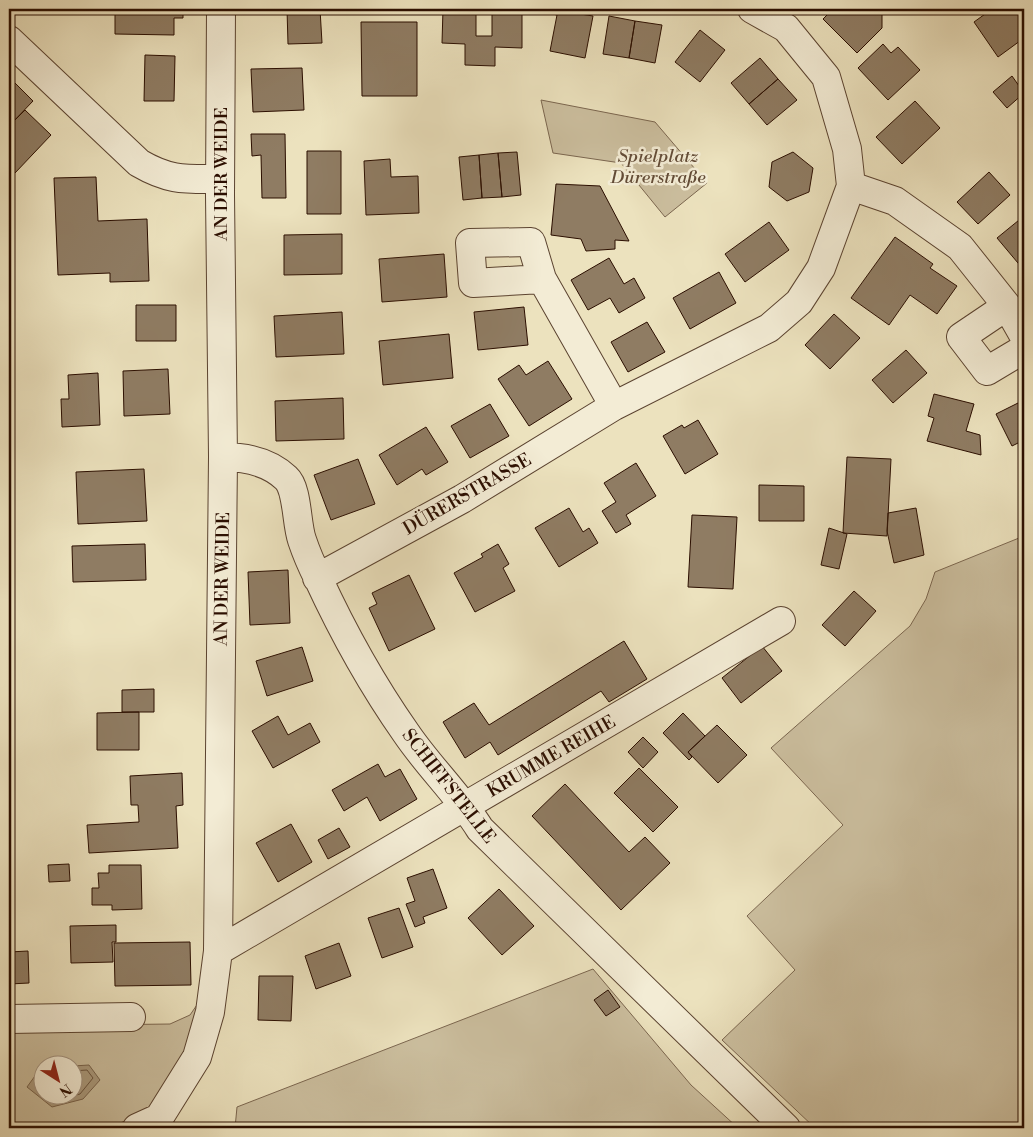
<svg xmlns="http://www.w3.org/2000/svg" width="1033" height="1137" viewBox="0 0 1033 1137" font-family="'Libre Bodoni',serif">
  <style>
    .green { fill: #cbbe9e; stroke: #7b664f; fill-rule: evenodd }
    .water { fill: #aa9a7d; stroke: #77624b }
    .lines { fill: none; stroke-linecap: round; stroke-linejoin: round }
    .shore { stroke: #6a543e; stroke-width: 1 }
    .building { fill: #8f7c63; stroke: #2b0e00 }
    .minor-casing { stroke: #5b4330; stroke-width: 30 }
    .minor { stroke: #f3ecd5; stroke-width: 28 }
    .labels { text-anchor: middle; stroke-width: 5; stroke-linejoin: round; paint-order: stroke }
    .park-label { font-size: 18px; font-style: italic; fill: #634c37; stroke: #f3ecd5 }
    .street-label { font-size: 18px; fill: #2b0e00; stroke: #f3ecd5 }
  </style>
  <rect width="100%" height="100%" fill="#ece2be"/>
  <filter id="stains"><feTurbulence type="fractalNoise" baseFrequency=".004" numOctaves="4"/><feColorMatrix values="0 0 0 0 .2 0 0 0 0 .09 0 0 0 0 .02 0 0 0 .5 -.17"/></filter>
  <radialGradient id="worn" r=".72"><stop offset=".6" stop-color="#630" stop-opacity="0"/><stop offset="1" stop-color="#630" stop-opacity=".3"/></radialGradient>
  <!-- green -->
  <path class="green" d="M541,100L655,122L707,183L665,217L621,163L553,153Z
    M1024,536V1128H815L722,1040L795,970L747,916L843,825L771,748L910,626L926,599L935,572Z
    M9,685H12L14,829H9Z
    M593,969L691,1085L738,1128H235L237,1107Z
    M201,999L203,1015L163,1097L133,1118L107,1128H9V1026L170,1024L190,1015ZM42,1064H72V1094H42Z"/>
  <!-- water -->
  <path class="water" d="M89,1065L100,1080L83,1099L52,1107L27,1087L40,1069H42V1094H72L73,1066Z"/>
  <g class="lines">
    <!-- shore -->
    <path class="shore" d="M45,1094L54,1101L80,1094L93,1078L87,1070L72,1071"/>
  </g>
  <!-- building -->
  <path class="building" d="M115,9H183V18H174V35L115,34Z
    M287,9H320L322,43L288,44Z
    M443,9H476V36H492V9H522V48L495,47V66L465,65V44L442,43Z
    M553,9H568V12L593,16L585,58L550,51L557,15L552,14Z
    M833,9H882V28L857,53L823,19Z
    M992,9H1016L1024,21V38L998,57L974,22Z
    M609,16L635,21L629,58L603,54Z
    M635,21L662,25L655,63L629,58Z
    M361,22H417V96H362Z
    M700,30L725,50L700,82L675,62Z
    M883,44L891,53L898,47L920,70L888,100L858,68Z
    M145,55L175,56L174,101H144Z
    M760,58L778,79L749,104L731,83Z
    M302,68L304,110L253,112L251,69Z
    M1012,76L1024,93L1007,108L993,92Z
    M9,77L33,101L9,126Z
    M778,79L797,100L767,125L749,104Z
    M915,101L940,128L902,164L876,137Z
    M25,110L51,135L15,173L9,167V126Z
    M251,134H285L286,198H262L261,155L252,156Z
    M307,151H341V214H307Z
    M517,152L521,195L502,197L498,153Z
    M793,152L813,168L809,192L787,201L769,187L772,162Z
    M498,153L502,197L482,198L479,155Z
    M479,155L482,198L463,200L459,157Z
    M390,159L391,177L418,176L419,213L366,215L364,161Z
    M989,172L1010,195L978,224L957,202Z
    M96,177L98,221L147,219L149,281L110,282V273L58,275L54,178Z
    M556,184L600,186L629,241L615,240V249L586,251L581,239L551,235Z
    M1024,216V268L1023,269L997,238Z
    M769,222L789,250L745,282L725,254Z
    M342,234V274L284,275V235Z
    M895,237L933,264L930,268L957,286L937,314L910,295L889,325L851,298Z
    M444,254L447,297L382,302L379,259Z
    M609,258L624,284L634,278L645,298L619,313L610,298L588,310L571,280Z
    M719,272L736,303L690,329L673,298Z
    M136,305H176V341H136Z
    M524,307L528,345L478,350L474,312Z
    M342,312L344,354L276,357L274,316Z
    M834,314L860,338L830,369L805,345Z
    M647,322L665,352L628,372L611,342Z
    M449,334L453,378L383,385L379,341Z
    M906,350L927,373L893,403L872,380Z
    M548,361L572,399L529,426L498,379L519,365L526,375Z
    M168,369L170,414L124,416L123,371Z
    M98,373L100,425L62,427L61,399H69L68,375Z
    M934,394L974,404L966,431L980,435L981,455L927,441L934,418L928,416Z
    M343,398L344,439L276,441L275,401Z
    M1024,400V440L1012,446L996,414Z
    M490,404L509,436L470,458L451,426Z
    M698,420L718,454L685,474L663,436L682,425L684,428Z
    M426,427L448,462L426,475L422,469L397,485L379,455Z
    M847,457L891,459L887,536L843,533Z
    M358,459L375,504L331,520L314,475Z
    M636,463L656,496L626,515L631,524L616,533L602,511L616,502L604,483Z
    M144,469L147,521L78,524L76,472Z
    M759,485L804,486V521H759Z
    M569,508L583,532L589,528L598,543L559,567L535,528Z
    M916,508L924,555L894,563L887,531L888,513Z
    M692,515L737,517L733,589L688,587Z
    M829,528L847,534L839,569L821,565Z
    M145,544L146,580L73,582L72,546Z
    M498,544L509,564L503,568L515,591L475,612L454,573L483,557L481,554Z
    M288,570L290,623L250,625L248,572Z
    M409,575L435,629L389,651L369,608L377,604L372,593Z
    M854,591L876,611L845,646L822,625Z
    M624,641L647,679L609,702L601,691L498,755L490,742L465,758L443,722L474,703L489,725Z
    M762,646L782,671L741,703L722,678Z
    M302,647L313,681L267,696L256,661Z
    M154,689V712H122V690Z
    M139,712V750H97V713Z
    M683,713L705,736L688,752L692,757L689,760L663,733Z
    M278,716L288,735L310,723L320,742L273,768L252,731Z
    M717,725L747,755L718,783L688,752Z
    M643,737L658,752L643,768L628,752Z
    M378,764L385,777L400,769L417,799L380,821L367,797L344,811L332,790Z
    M639,768L678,807L653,832L614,793Z
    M182,773L183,805L176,806L178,848L89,853L87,825L139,822L138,805H131L130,776Z
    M565,784L629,852L645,837L670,863L621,910L532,816Z
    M291,824L312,862L278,882L256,843Z
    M339,828L350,847L328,859L318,840Z
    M69,864L70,881L49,882L48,865Z
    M109,865H141L142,909L112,910V905H92V888H99L98,873H109Z
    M433,869L447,908L423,917L425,923L415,927L406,904L415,901L407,878Z
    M499,889L534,926L502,955L468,918Z
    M399,908L413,947L382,958L368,918Z
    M116,925V942H112L113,962L71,963L70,926Z
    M190,942L191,985L115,986L114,943Z
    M339,943L351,976L316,989L305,956Z
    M28,951L29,983L9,984V952Z
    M259,976H293L291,1021L258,1020Z
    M608,990L620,1007L606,1016L594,1000Z"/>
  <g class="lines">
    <!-- minor casing -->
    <g class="minor-casing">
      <path id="minor" d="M9,40L139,163C170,181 185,179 220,179
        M851,186L895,201L960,247L1007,306L1024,336
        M542,279L473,283L470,243L531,242L542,279L614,406
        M1007,306L961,337L987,371L1024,349
        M223,457C245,457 269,462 286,478C298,489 296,523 302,540C306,552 312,566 318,578C342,630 373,686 406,733C429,767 459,795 480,829L786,1128
        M317,578L462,499L614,406L769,328L799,302L821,268L851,186L847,149L826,77L786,28L752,9
        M218,951L781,621
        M9,1019L131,1017
        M159,1118L197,1057L210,1012L218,951L223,457L220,195L221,9
        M137,1128L159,1118"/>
    </g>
    <!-- minor -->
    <use href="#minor" class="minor"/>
  </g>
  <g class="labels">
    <!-- park labels -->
    <g class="park-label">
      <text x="658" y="162">Spielplatz<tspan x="658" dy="21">Dürerstraße</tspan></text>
    </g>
    <!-- street labels -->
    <g class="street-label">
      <text transform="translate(221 174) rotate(-90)" y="6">AN DER WEIDE</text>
      <text transform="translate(467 494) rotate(-30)" y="6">DÜRERSTRASSE</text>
      <text transform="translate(222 579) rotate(-89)" y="6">AN DER WEIDE</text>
      <text transform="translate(551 756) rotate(-30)" y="6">KRUMME REIHE</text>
      <text transform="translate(449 786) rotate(52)" y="6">SCHIFFSTELLE</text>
    </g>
  </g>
  <!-- margin -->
  <rect width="1033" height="1137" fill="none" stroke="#ece2be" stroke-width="30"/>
  <rect x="10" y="10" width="1013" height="1117" fill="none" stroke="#2b0e00" stroke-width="2.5"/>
  <rect x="15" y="15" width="1003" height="1107" fill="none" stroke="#2b0e00"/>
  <!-- north arrow -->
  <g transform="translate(58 1080) rotate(144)"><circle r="24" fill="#f3ecd5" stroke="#a39380"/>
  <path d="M0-4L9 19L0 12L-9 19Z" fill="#8f2418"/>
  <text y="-8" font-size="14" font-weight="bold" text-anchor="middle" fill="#2b0e00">N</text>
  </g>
  <rect width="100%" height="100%" filter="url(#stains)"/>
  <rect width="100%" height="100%" fill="url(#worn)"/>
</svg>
